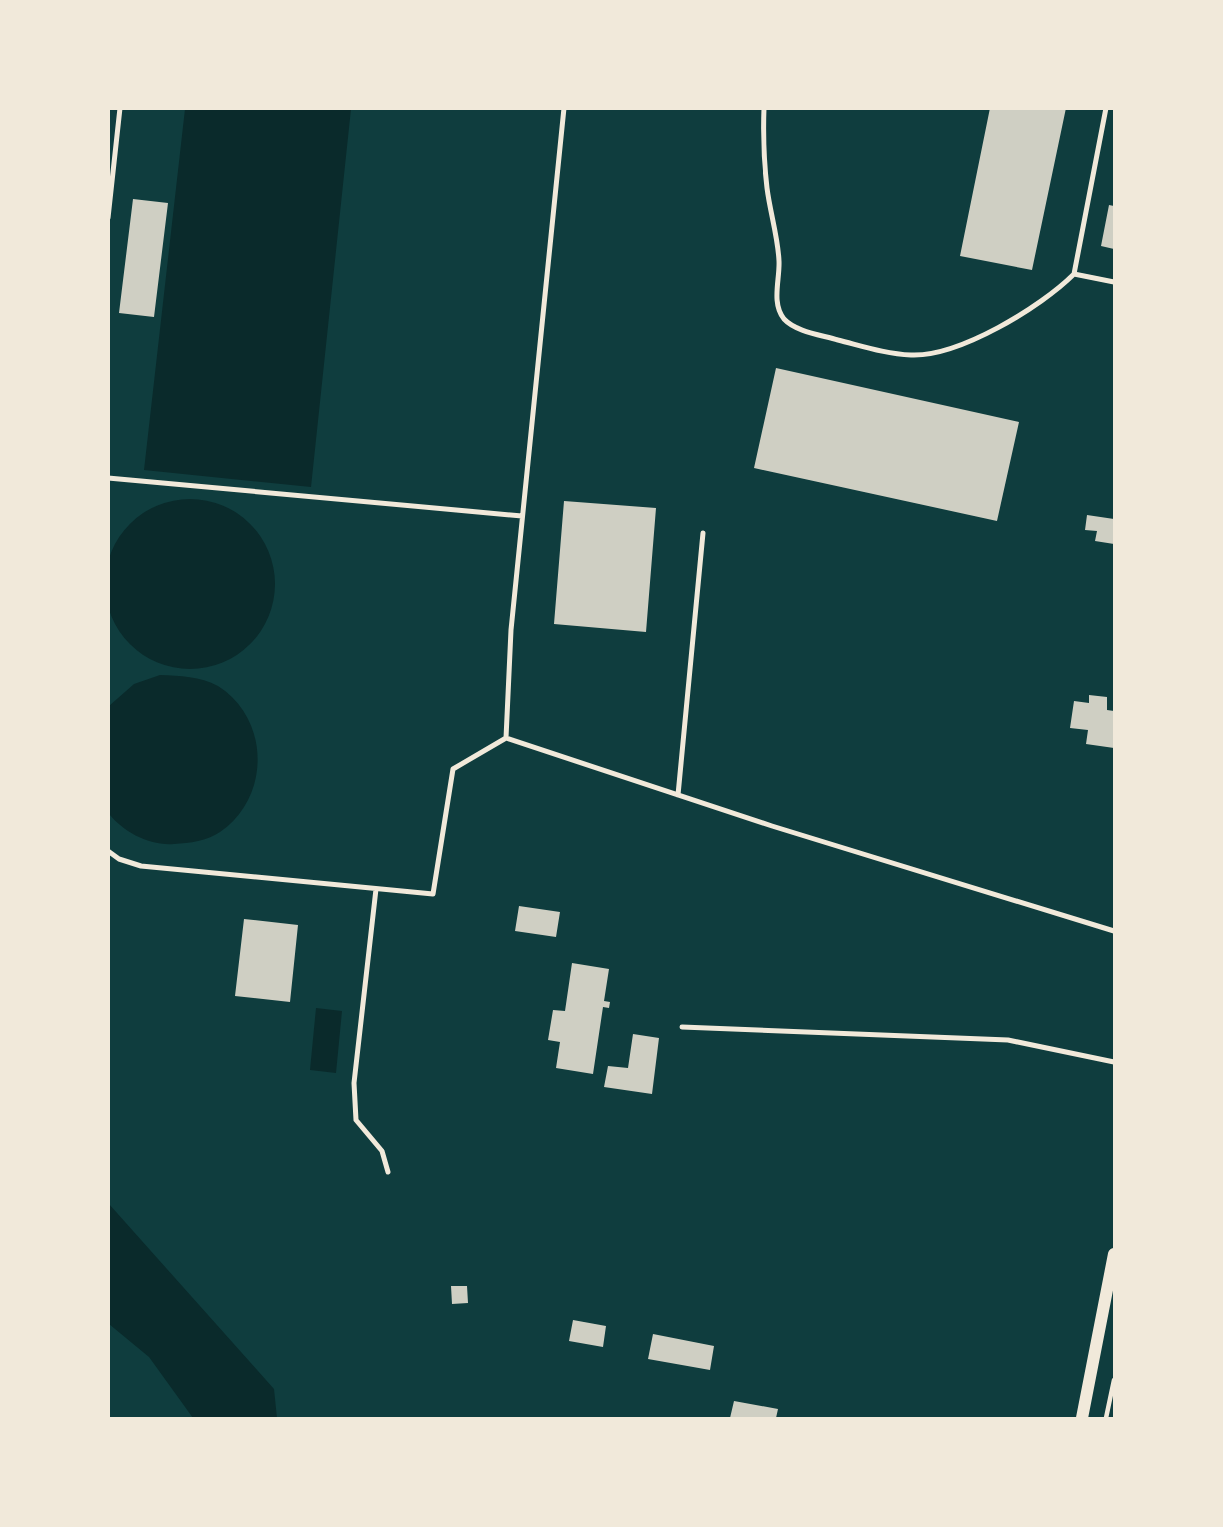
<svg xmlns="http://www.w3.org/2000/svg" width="1223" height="1527" viewBox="0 0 1223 1527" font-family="'Roboto Condensed',sans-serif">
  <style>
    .water { fill: #0a2a2b }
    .building { fill: #cfcfc3 }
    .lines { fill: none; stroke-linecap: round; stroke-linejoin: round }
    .path { stroke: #f1e9da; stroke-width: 4.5 }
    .service { stroke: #f1e9da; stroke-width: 5 }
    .tertiary { stroke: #f1e9da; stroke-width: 12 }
  </style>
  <rect width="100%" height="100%" fill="#0f3d3e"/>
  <!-- water -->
  <path class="water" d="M185,109H351L311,487L144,470Z
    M105 584a85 85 0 1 1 170 0a85 85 0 1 1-170 0Z
    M160,675C180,676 200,676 218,686C270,719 271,797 220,832C207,841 190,843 174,844C149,846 124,832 109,814V706L134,684Z
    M316,1008L342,1011L336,1073L310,1070Z
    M109,1204L274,1389L277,1418H193L149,1357L109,1324Z"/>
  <!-- building -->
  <path class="building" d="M990,108H1066L1032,270L960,256Z
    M133,199L168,203L154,317L119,313Z
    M1109,205L1114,206V249L1101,246Z
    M776,368L1019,422L997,521L754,468Z
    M564,501L656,508L646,632L554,624Z
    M1087,515L1114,519V544L1095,541L1097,531L1085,530Z
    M1089,695L1107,697V710L1114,711V748L1086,744L1088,730L1070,728L1074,701L1089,703Z
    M519,906L560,912L556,937L515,931Z
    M244,919L298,925L290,1002L235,996Z
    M572,963L609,969L604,1001L610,1002L609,1008L603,1007L593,1074L556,1068L560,1042L548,1040L553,1010L565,1011Z
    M633,1034L659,1038L652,1094L604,1087L608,1066L628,1068Z
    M451,1286H467L468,1303L452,1304Z
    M573,1320L606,1326L603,1347L569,1341Z
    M653,1334L714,1346L710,1370L648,1359Z
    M734,1401L778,1409L776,1418H730Z"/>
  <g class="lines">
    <!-- path -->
    <path class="path" d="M1106,1418L1114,1380"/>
    <!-- service -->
    <path class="service" d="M564,108L511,630L506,738L772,826L1114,931
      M764,108C763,135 764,162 767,188C770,212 778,237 779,261C780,279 771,303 784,319C796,332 822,335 838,340C862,346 886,354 911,355C959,357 1041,307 1074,274
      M1106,108L1074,274L1114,282
      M108,218L120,108
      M108,478L522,516
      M678,795L703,533
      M108,851L119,859L141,866L433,894L453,769L506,738
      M376,889L354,1083L356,1120L382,1151L388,1172
      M682,1027L1008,1040L1114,1062"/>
    <!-- tertiary -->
    <path class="tertiary" d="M1082,1418L1114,1254"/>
  </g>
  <!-- border -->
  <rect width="1223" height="1527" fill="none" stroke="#f1e9da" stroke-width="220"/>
</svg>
